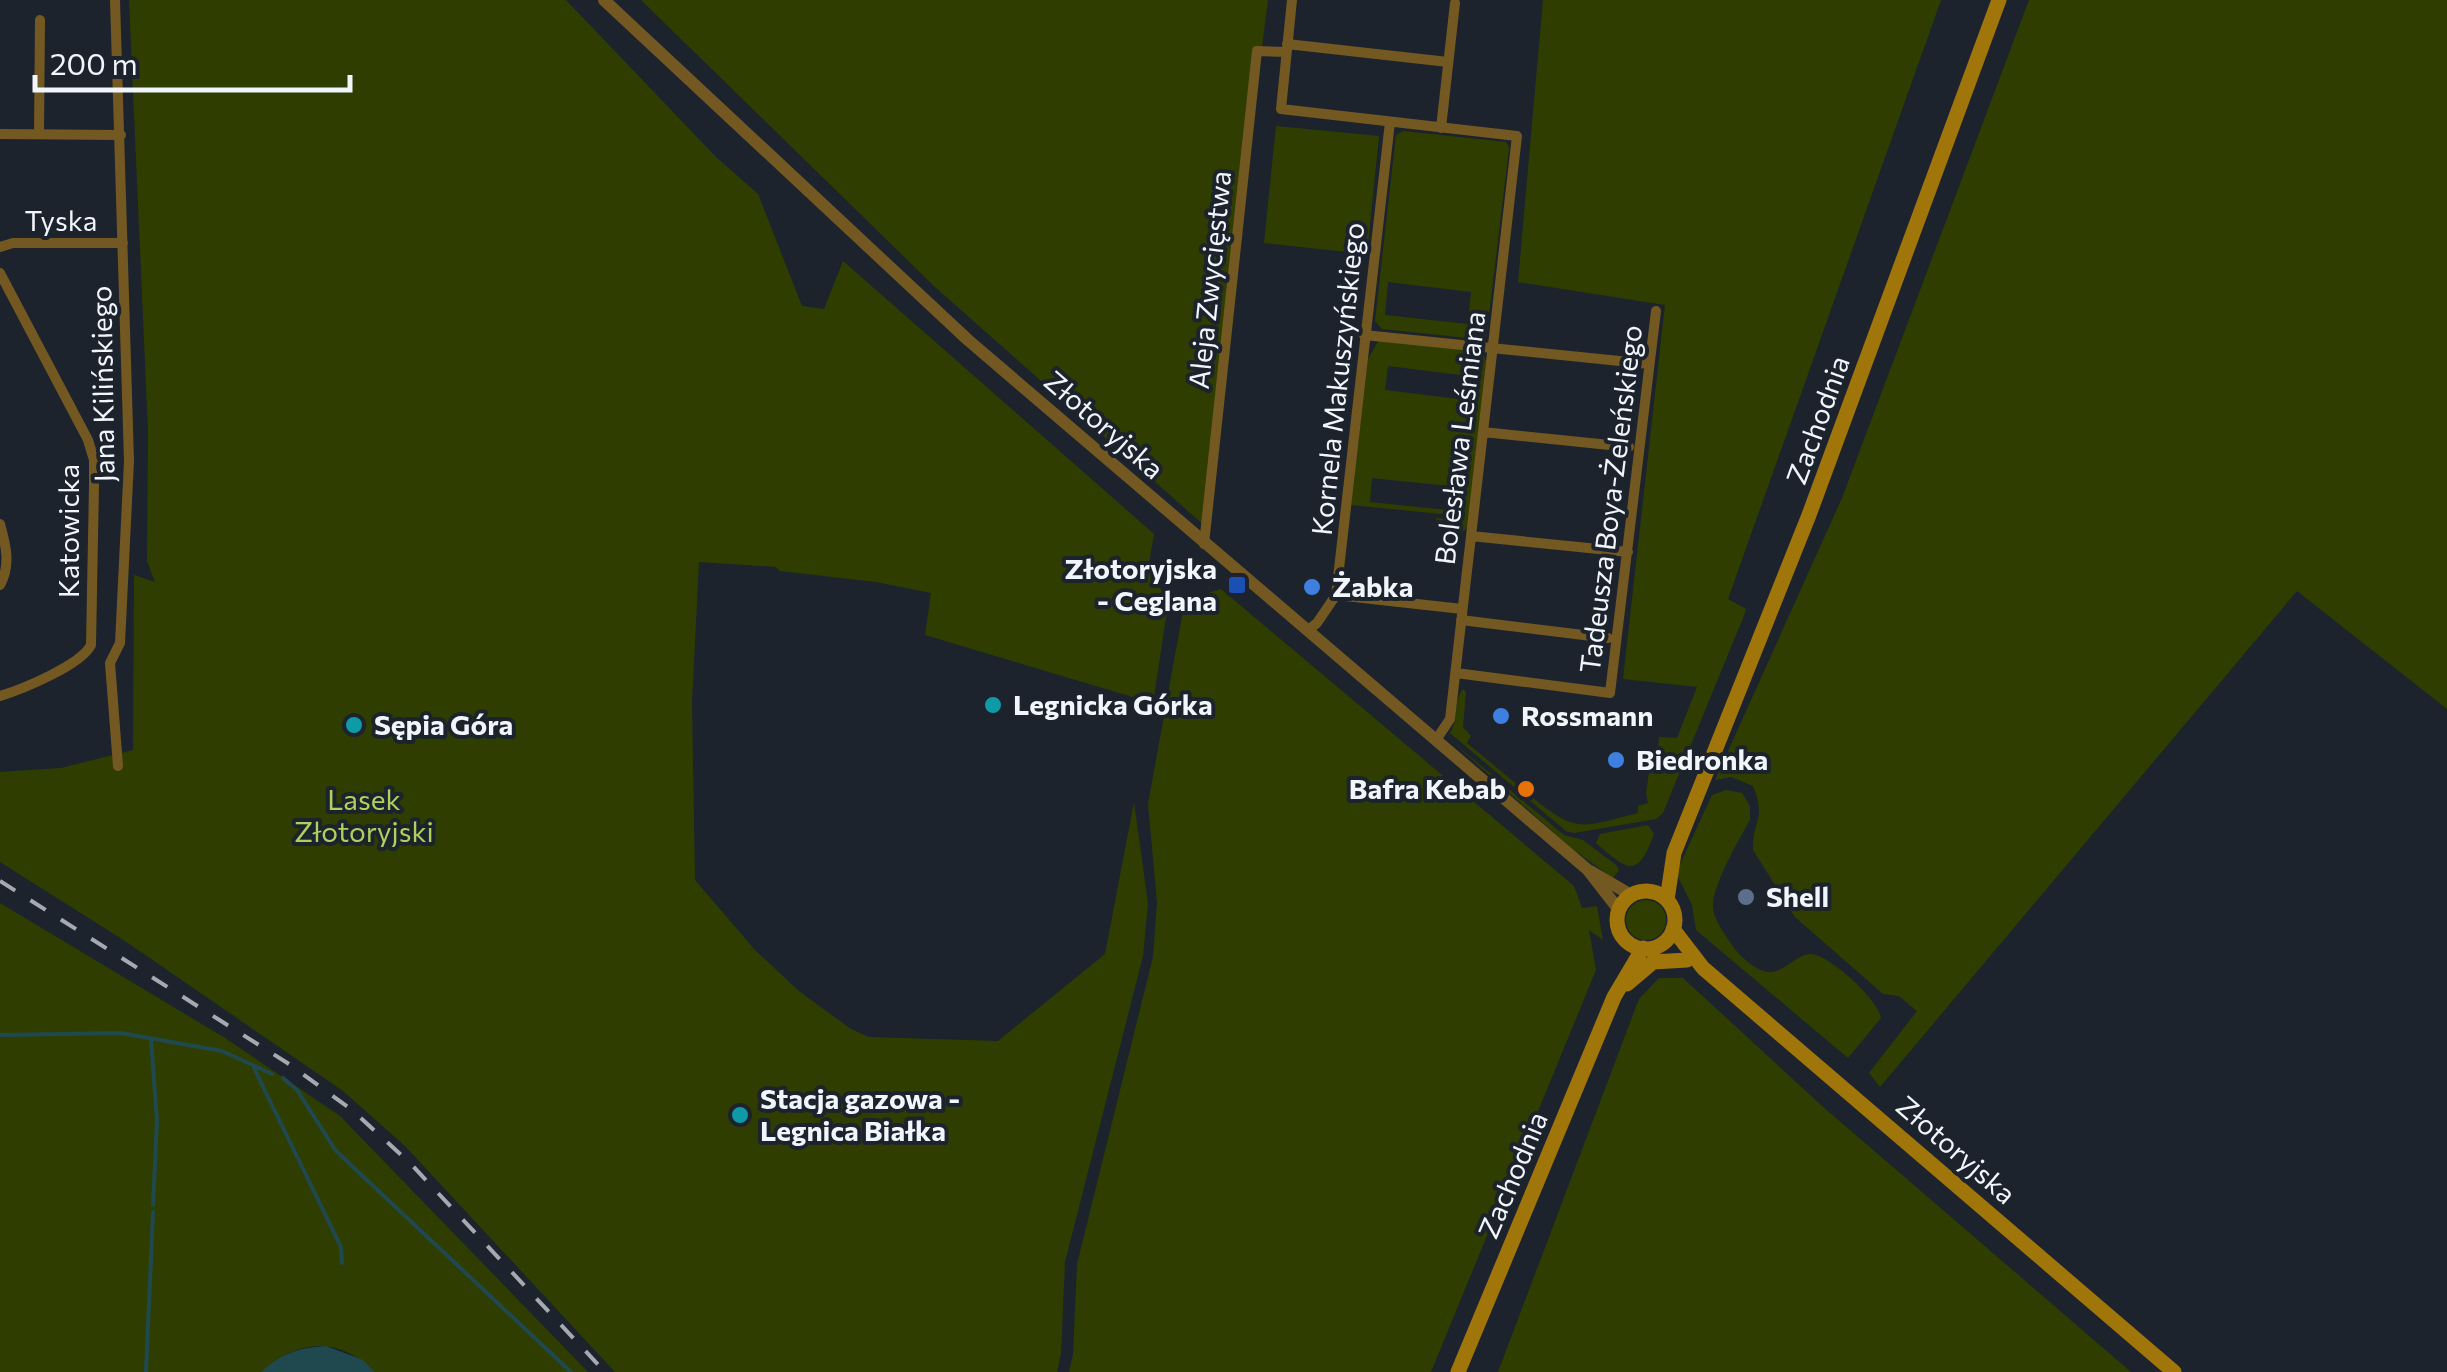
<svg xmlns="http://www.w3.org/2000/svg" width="2447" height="1372" viewBox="0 0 2447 1372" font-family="Commissioner,sans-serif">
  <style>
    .green { fill: #2f3e00; fill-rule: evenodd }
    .water { fill: #20484f }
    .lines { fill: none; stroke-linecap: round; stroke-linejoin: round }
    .stream { stroke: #20484f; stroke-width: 4 }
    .minor { stroke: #735822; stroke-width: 10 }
    .tertiary { stroke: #735822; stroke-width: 12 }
    .secondary { stroke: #a07509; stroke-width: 15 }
    .rail { stroke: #a5aab2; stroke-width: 4; stroke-dasharray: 18 18; stroke-linecap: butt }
    .transit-dot { fill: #1a4fb4; stroke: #1c232c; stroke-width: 4 }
    .shop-dot { fill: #3f7fe0; stroke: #1c232c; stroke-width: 4 }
    .culture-dot { fill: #0f9aa8; stroke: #1c232c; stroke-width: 4 }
    .food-dot { fill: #e8710a; stroke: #1c232c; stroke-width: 4 }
    .service-dot { fill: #5c6f8a; stroke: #1c232c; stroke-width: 4 }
    .labels { text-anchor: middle; stroke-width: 8; stroke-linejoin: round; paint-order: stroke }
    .street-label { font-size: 28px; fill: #f1f5fc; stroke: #1c232c }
    .poi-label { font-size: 28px; font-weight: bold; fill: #f1f5fc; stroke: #1c232c; text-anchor: start }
    .park-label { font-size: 28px; fill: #aed05e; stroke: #1c232c }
  </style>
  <rect width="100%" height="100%" fill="#1c232c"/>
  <!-- green -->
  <path class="green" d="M129,0H566L716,157L758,194L802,306L824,309L843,261L1154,534L1149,563L1168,605L1153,703L925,635L931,593L876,582L780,571L776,567L699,562L692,702L695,880L755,950L800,992L851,1029L869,1037L998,1041L1105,954L1134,802L1148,904L1143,956L1065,1262L1061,1353L1057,1372H615L405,1146L343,1091L125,941L0,862V772L61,768L133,750L134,575L155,582L147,561L148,431Z
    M641,0H1268L1235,258L1206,527L935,287Z
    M1543,0H1941L1728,599L1746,609L1745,613L1663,813L1656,819L1574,833L1566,831L1450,733C1460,719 1452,702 1463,689L1466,692L1463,727L1471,736L1467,743L1520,787L1525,781L1533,787L1528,794C1577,834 1579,828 1638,813V806L1648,803L1646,793L1652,752H1658L1659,737L1677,738L1697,687L1623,679L1665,305L1518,282Z
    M2029,0H2447V709L2297,591L1880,1087L1869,1073L1917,1011L1899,996L1883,994L1795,917L1753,850C1752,821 1767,820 1753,786L1731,777L1715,780L1842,498Z
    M1276,126L1379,136L1367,254L1264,243Z
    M1403,131L1506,142L1509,148L1486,340L1382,329L1375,321L1396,135ZM1388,282L1471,292L1468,324L1385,315Z
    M1380,338L1481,349L1486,361L1468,527L1461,533H1456L1454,524L1436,522V518L1461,521V516L1351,505L1368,359ZM1388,366L1469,376L1467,400L1385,390ZM1372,478L1458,487L1457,511L1370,502Z
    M1221,589L1574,886L1582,908L1597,906L1603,940L1589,930L1596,970L1431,1372H1069L1073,1354L1077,1264L1153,957L1157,902L1148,804L1185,600Z
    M1450,740L1564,835L1583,840L1616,865L1619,870L1613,878L1571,848Z
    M1726,790L1742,793L1750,806V820C1739,839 1714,883 1713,904C1712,918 1725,934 1732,945C1738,955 1756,971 1768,972C1783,974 1795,955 1810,954C1829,954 1879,1000 1881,1018L1848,1058L1696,930L1692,905L1676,873L1712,795Z
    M1648,825L1654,834C1638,878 1629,872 1596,843L1600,834Z
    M1626 920a20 20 0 1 1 40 0a20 20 0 1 1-40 0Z
    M0,903L225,1038L340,1116L588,1372H375C338,1336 299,1339 261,1372H0Z
    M1659,978H1683L1822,1106L2131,1372H1498L1639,999Z"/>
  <!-- water -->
  <path class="water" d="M326,1346L363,1360L375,1372H261C282,1353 298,1348 326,1346Z"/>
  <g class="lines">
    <!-- stream -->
    <path class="stream" d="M0,1035L121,1033L222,1051L272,1074
      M151,1040L157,1121L153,1205
      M254,1068L341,1247L342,1263
      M283,1078L297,1090L336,1151L571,1372
      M146,1372L153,1212"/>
    <!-- minor -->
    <path class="minor" d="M115,0L129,461L120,643L110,663L118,766
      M1292,0L1281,109L1517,136L1450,719L1436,740
      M1287,44L1448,62
      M1441,128L1455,3
      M39,133L40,20
      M0,134L121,135
      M0,247L13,243H123
      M0,273L88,440L94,460V485L91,645C81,665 23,689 0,696
      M1364,335L1649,364
      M1483,432L1629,447
      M0,524C6,545 11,565 0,585
      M1471,536L1628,552
      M1204,544L1257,51L1286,52
      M1336,595L1462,609
      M1461,620L1608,638
      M1307,631L1317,623L1336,595L1390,122
      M1456,673L1610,693L1656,311"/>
    <!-- tertiary -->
    <path class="tertiary" d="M604,0L968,340L1588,870L1619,910
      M1590,871L1631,895"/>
    <!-- secondary -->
    <path class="secondary" d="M1617 920a29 29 0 1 1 58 0a29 29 0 1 1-58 0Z
      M1667,900L1674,853L1809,515L1999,0
      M1673,929L1703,968L2174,1372
      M1627,984L1653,962L1687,960
      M1458,1372L1614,997L1643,948"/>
    <!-- rail -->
    <path class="rail" d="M0,881L289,1064L352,1110L410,1163L605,1372"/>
  </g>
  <!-- markers -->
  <rect class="transit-dot" x="1227" y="575" width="20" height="20" rx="5"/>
  <g class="shop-dot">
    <circle cx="1312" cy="587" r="10"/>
    <circle cx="1501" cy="716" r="10"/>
    <circle cx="1616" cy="760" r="10"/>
  </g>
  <g class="culture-dot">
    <circle cx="993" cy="705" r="10"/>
    <circle cx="354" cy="725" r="10"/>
    <circle cx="740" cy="1115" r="10"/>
  </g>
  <circle class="food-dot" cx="1526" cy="789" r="10"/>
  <circle class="service-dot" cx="1746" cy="897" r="10"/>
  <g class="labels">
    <!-- street labels -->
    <g class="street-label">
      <text x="61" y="231">Tyska</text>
      <text transform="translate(1210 280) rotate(-84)" y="10">Aleja Zwycięstwa</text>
      <text transform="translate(1338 379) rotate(-84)" y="10">Kornela Makuszyńskiego</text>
      <text transform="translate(103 384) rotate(-91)" y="10">Jana Kilińskiego</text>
      <text transform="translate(1818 420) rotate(-70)" y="10">Zachodnia</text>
      <text transform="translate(1104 425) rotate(41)" y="10">Złotoryjska</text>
      <text transform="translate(1460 438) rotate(-83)" y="10">Bolesława Leśmiana</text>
      <text transform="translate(1611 499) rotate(-83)" y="10">Tadeusza Boya-Żeleńskiego</text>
      <text transform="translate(69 531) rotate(-90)" y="10">Katowicka</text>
      <text transform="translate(1956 1150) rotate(41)" y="10">Złotoryjska</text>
      <text transform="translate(1513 1175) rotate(-67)" y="10">Zachodnia</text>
    </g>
    <!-- poi labels -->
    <g class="poi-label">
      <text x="1217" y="579" text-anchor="end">Złotoryjska<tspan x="1217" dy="32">- Ceglana</tspan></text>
      <text x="1332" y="597">Żabka</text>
      <text x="1013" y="715">Legnicka Górka</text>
      <text x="1521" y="726">Rossmann</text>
      <text x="374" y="735">Sępia Góra</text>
      <text x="1636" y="770">Biedronka</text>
      <text x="1506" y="799" text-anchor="end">Bafra Kebab</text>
      <text x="1766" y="907">Shell</text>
      <text x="760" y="1109">Stacja gazowa -<tspan x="760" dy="32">Legnica Białka</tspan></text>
    </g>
    <!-- park labels -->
    <g class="park-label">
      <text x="364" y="810">Lasek<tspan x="364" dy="32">Złotoryjski</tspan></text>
    </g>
  </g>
  <!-- scale -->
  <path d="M35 75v15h315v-15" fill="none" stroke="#f1f5fc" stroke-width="5"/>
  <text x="50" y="75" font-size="30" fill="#f1f5fc" stroke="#1c232c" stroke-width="8" paint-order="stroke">200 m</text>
</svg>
